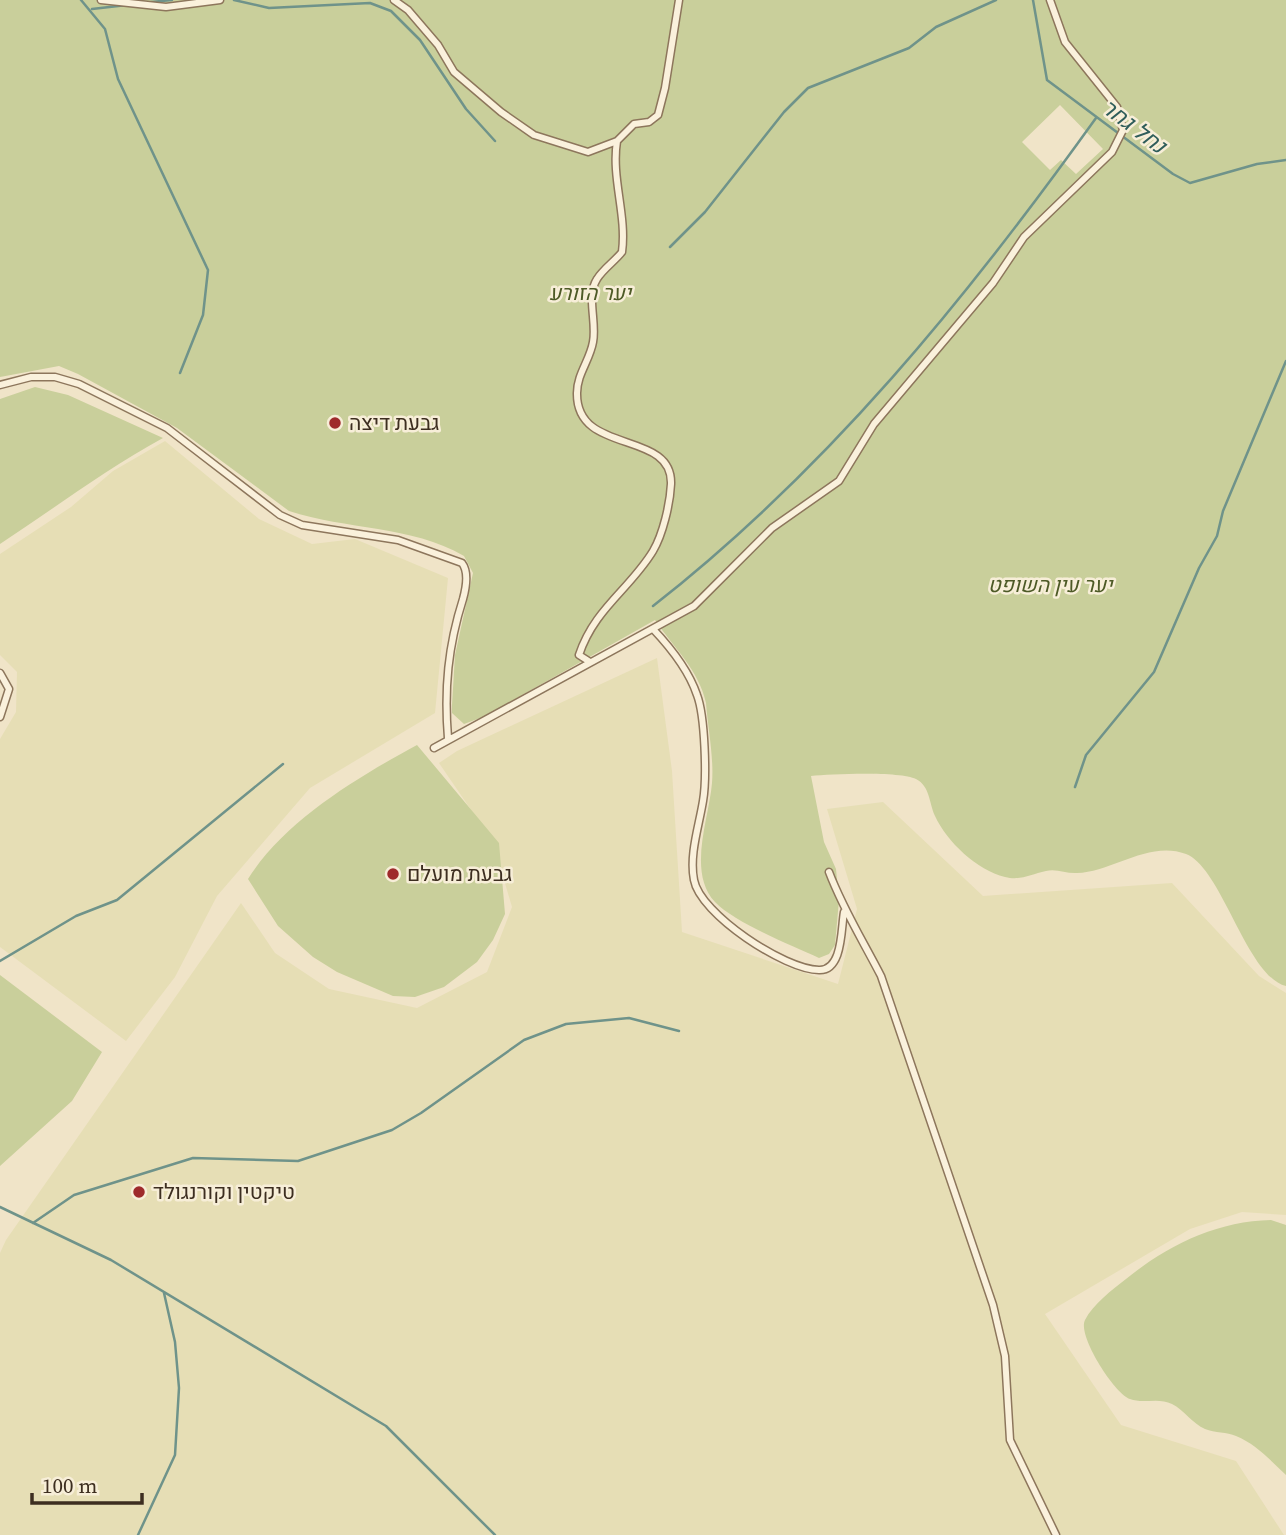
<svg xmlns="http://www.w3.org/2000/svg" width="1286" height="1535" viewBox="0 0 1286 1535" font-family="'Source Serif 4',Heebo,serif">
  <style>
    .farmland { fill: #e6deb5 }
    .green { fill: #c9cf9b; fill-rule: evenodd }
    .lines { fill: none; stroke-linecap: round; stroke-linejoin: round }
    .stream { stroke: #6f938a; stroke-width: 2.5 }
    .minor-casing { stroke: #8d765c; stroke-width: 9 }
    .minor { stroke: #faf1dc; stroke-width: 6 }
    .poi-dot { fill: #9e2a2b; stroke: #f7eed8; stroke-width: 2.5 }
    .labels { text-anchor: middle; stroke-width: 5; stroke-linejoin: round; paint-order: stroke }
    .park-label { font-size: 21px; font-style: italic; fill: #4d5a26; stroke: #f7eed8 }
    .poi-label { font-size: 21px; fill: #3d2e20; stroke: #f7eed8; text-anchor: start }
    .water-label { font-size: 23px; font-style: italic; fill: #2f5d5a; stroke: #f7eed8 }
  </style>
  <rect width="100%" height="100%" fill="#f0e4c8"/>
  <!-- farmland -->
  <path class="farmland" d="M165,441L259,519L312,544L355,539L448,578L435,713L310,788L217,896L175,977L126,1041L0,947V739L16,712L17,672L0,655V554L71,507L113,471Z
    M657,658L672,771L682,932L838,984L857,909L827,809L883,802L983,896L1172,883L1259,976L1286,993V1215L1242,1212L1190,1229L1045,1314L1121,1425L1236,1461L1284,1535H0V1253L6,1240L241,903L275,953L329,989L417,1008L487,972L512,907L493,842L439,763L457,751Z"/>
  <!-- green -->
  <path class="green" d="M0,0H1286V986C1247,977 1222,868 1186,854C1149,840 1112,872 1077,873C1067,874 1056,868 1046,871C1031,874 1021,881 1005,877C977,870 947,842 935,816C929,803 930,786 916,779C900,771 831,774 811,776L824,842L836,869L839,900L835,945L829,954L819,958C791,945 735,923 715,902C687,872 709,819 712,783C714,758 708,729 706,703C699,670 673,647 655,620L483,717L464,724L452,713V705L455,655L473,573L464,556C411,525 346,530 289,511L177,428L78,374L59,366L0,377ZM1060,105L1103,149L1076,174L1061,160L1050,170L1022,142Z
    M35,387L68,395L163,438C106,469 55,508 0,544V399Z
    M417,745L499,843L505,914L493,940L477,962L444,987L415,997L393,996L337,972L313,957L278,926L248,879C284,821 358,777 417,745Z
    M0,975L102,1052L72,1101L0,1166Z
    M1271,1220L1286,1225V1475C1271,1461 1256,1444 1236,1436C1227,1432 1215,1433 1205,1429C1193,1424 1184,1410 1172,1404C1159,1397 1143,1404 1130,1399C1114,1393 1077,1335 1085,1320C1093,1304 1112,1290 1126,1279C1168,1245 1217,1221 1271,1220Z"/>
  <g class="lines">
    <!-- stream -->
    <path class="stream" d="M81,0L105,29L118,79L208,270L203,315L180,373
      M234,0L269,8L370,3L391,11L420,40L466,109L495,141
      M1033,0L1047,80L1173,174L1190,183L1257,164L1286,160
      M151,2L172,0
      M92,9L127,5
      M670,247L705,212L784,112L808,88L909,48L936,27L996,0
      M653,606C828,469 967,298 1096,118
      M1075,787L1086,755L1154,672L1199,568L1217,536L1223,511L1286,361
      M0,961L76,916L117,900L283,764
      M0,1207L111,1260L386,1426L495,1535
      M33,1223L74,1195L193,1158L298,1161L392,1130L421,1113L524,1040L566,1024L629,1018L679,1031
      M138,1535L175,1455L179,1388L175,1342L164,1293"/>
    <!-- minor casing -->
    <g class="minor-casing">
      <path id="minor" d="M101,0L166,7L220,0
        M394,0L408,10L438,45L454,72L501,112L534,135L588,152L617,141L634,124L649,122L658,115L665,88L679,0
        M0,385L31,377H55L79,384L167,428L280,515L302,525L398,540L462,563C469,572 466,588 463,599C448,646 444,689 448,738
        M653,629C670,647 689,671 697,695C705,716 707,778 703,801C699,826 689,855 694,880C700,914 785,970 819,970C843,971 841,928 844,912
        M590,662L579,655C594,609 630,589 653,551C663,534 670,504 671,484C673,429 576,456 577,393C577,374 590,360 593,342C597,322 586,296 597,279C603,269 614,262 622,252C627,215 611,178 617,141
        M0,673L9,689L0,717
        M434,748L694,606L772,528L839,481L874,424L993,283L1024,237L1112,152L1123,130L1117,107L1065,42L1050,0
        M829,872C843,909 863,941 881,976L993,1305L1005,1356L1010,1440L1056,1535"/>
    </g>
    <!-- minor -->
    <use href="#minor" class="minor"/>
  </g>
  <!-- markers -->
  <g class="poi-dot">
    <circle cx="335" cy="423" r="7"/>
    <circle cx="393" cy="874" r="7"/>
    <circle cx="139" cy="1192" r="7"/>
  </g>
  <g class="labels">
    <!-- park labels -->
    <g class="park-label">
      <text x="590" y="300">יער הזורע</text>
      <text x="1050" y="592">יער עין השופט</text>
    </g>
    <!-- poi labels -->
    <g class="poi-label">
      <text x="349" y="430">גבעת דיצה</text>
      <text x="407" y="881">גבעת מועלם</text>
      <text x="153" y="1199">טיקטין וקורנגולד</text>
    </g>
    <!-- water labels -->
    <g class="water-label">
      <text transform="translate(1134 126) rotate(37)" y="8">נחל גחר</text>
    </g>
  </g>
  <!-- scale -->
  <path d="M32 1493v10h110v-10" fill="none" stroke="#3d2e20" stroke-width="3.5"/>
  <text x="42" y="1493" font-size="21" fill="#3d2e20" stroke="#f7eed8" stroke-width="5" paint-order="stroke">100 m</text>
</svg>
